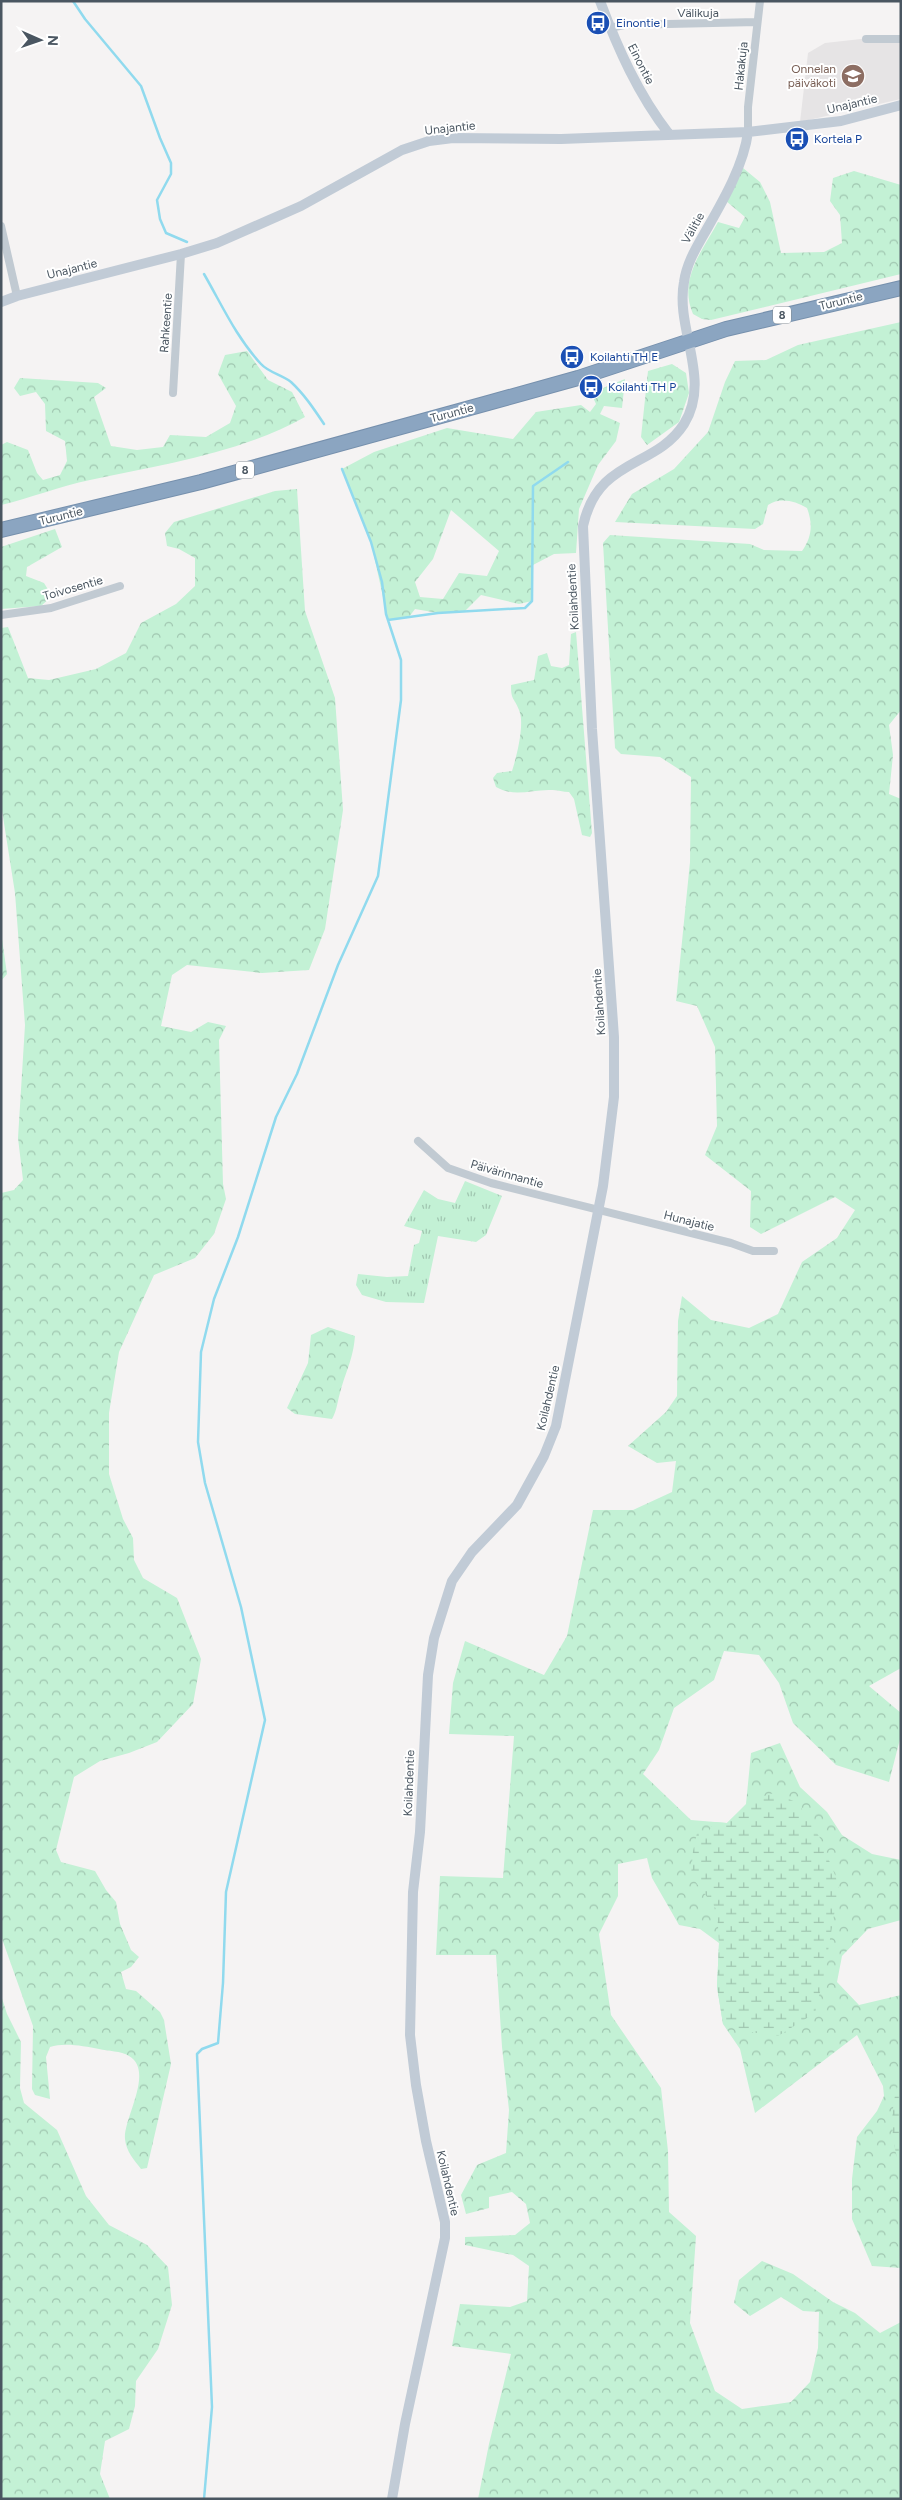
<svg xmlns="http://www.w3.org/2000/svg" width="902" height="2500" viewBox="0 0 902 2500" font-family="Figtree,sans-serif">
  <style>
    .education { fill: #e6e4e5 }
    .grass { fill: url(#grass-tufts) }
    .forest { fill: url(#forest-crowns); fill-rule: evenodd }
    .wetland { fill: url(#wetland-marsh) }
    .lines { fill: none; stroke-linecap: round; stroke-linejoin: round }
    .stream { stroke: #90daee; stroke-width: 2.5 }
    .highway-casing { stroke: #7690ad; stroke-width: 16 }
    .street { stroke: #c1cad2; stroke-width: 8 }
    .secondary { stroke: #c1cbd6; stroke-width: 10 }
    .highway { stroke: #8ba5c1; stroke-width: 14 }
    .labels { text-anchor: middle; stroke-width: 4; stroke-linejoin: round; paint-order: stroke }
    .shield { fill: #fff; stroke: #808990; stroke-width: 1 }
    .shield-label { font-size: 11px; font-weight: bold; fill: #4a5661 }
    .street-label { font-size: 12px; fill: #4a5661; stroke: #fff }
    .transit-label { font-size: 12px; fill: #164399; stroke: #fff; text-anchor: start }
    .education-label { font-size: 12px; fill: #785e54; stroke: #fff; text-anchor: end }
  </style>
  <defs>
    <pattern id="grass-tufts" width="24" height="20" patternUnits="userSpaceOnUse" patternTransform="scale(1.25)"><rect width="24" height="20" fill="#c3f1d5"/><path d="M3 7l-1-3M5 7V3M7 7l1-3M15 17l-1-3M17 17v-4M19 17l1-3" fill="none" stroke="#a0c6b0"/></pattern>
    <pattern id="forest-crowns" width="20" height="18" patternUnits="userSpaceOnUse" patternTransform="scale(1.25)"><rect width="20" height="18" fill="#c3f1d5"/><path d="M2 6a3 3 0 1 1 6 0M12 15a3 3 0 1 1 6 0" fill="none" stroke="#a0c6b0"/></pattern>
    <pattern id="wetland-marsh" width="20" height="14" patternUnits="userSpaceOnUse" patternTransform="scale(1.25)"><rect width="20" height="14" fill="#c3f1d5"/><path d="M1 5h8M5 5V1M11 12h8M15 12V8" fill="none" stroke="#a0c6b0"/></pattern>
  </defs>
  <rect width="100%" height="100%" fill="#f5f3f3"/>
  <!-- education -->
  <path class="education" d="M879,37L901,39V99L800,122L808,53L825,43Z"/>
  <!-- grass -->
  <path class="grass" d="M465,1181L502,1196L486,1235L476,1242L438,1236L424,1303L386,1302L362,1295L356,1285L358,1274L387,1277L408,1276L414,1245L419,1243L422,1231L404,1226L424,1190L438,1199L455,1203Z"/>
  <!-- forest -->
  <path class="forest" d="M743,168L760,182L770,202L781,253L824,252L842,243L840,215L830,201L833,178L854,171L901,185V274L711,320L702,319L693,314C678,280 702,251 718,222L739,228L745,217L726,201Z
    M901,322V710L889,725L893,755L889,794L901,799V1668L869,1686L901,1713V1735L889,1782L836,1765L793,1723L779,1683L759,1655L724,1651L714,1680L674,1708L659,1750L643,1774L691,1820L727,1823L746,1804L751,1753L780,1743L800,1787L827,1812L842,1835L872,1854L901,1860V1920L868,1929L842,1956L837,1982L859,2005L901,1995V2268L872,2266L852,2219V2179L857,2137L877,2111L884,2096L883,2086L857,2035L755,2113L740,2049L723,2024L717,1987L719,1943L700,1929L679,1925L652,1878L647,1858L618,1864V1896L599,1934L611,2015L661,2088L668,2151L669,2212L696,2236L690,2323L715,2391L742,2409L791,2402L810,2382L818,2348L819,2312L803,2311L781,2297L750,2316L734,2303L739,2280L762,2261L793,2274L833,2302L855,2313L880,2333L901,2322V2499H478L489,2444L511,2354L452,2346L460,2304L510,2307L527,2301L529,2266L513,2255L465,2245V2237L515,2235L530,2223L526,2204L512,2192L489,2197V2208L466,2214L461,2195L477,2165L506,2153L509,2110L502,2047L496,1955H436L440,1876L503,1878L514,1736L449,1734L453,1683L465,1641L544,1675L567,1636L593,1510H633L672,1492L676,1461L657,1463L628,1446L666,1412L677,1396L678,1321L682,1296L711,1320L749,1328L778,1314L802,1262L837,1238L855,1210L835,1197L761,1234L750,1227L751,1191L705,1155L717,1126L715,1047L697,1006L676,1001L690,862L691,777L660,757L621,754L615,748L603,543L610,535L750,544L764,550L802,551C812,537 813,524 807,508C795,501 780,497 768,505L763,524L755,529L615,522L632,494L674,469L708,432L725,382L735,361L766,360L798,345Z
    M247,351L268,380L292,392L305,417C241,453 161,465 90,480C60,486 31,498 1,505V445L7,442L28,450L37,473L43,480L60,475L67,461L65,441L46,431L45,404L36,392L20,396L14,388L20,378L98,383L106,388L94,397L111,446L137,450L163,447L170,435L206,437L230,423L236,406L218,374L225,355Z
    M672,364L686,373L689,393L679,422L647,445L641,437L648,371Z
    M625,379L622,408L604,406L600,414L620,423L616,441L598,465L579,509L576,553L554,554L533,565L532,601L519,604L481,595L464,612L438,613L415,609L409,617L388,620L371,542L342,469L374,452L447,428L513,439L536,412L581,405L590,412L596,404L591,393ZM451,510L499,551L487,576L459,573L443,599L420,597L415,582L433,559Z
    M297,489L305,611L335,698L343,810L325,929L309,970L262,973L187,965L172,975L161,1026L191,1032L208,1022L226,1026L219,1040L223,1184L226,1199L214,1234L195,1258L154,1275L119,1352L109,1413V1474L123,1519L133,1538L134,1560L143,1578L177,1598L201,1659L193,1704L157,1742L129,1753L100,1761L74,1777L56,1850L61,1862L95,1871L106,1890L116,1902L120,1924L131,1950L139,1957L131,1967L121,1972L126,1989L136,1991L160,2012L164,2020L171,2064L147,2168L141,2169C134,2160 126,2151 125,2139C123,2119 155,2071 129,2056C121,2051 108,2051 99,2049C84,2046 64,2042 50,2047L46,2057L50,2099L35,2095L32,2089L33,2026L1,1936V1193L14,1190L23,1180L18,1138L25,1025L15,893L1,804V628L8,627L28,678L49,680L96,669L126,653L141,623L176,604L195,586V558L179,549L167,546L165,533L174,522L275,491Z
    M55,529L62,547L27,567L26,576L44,583L52,596L41,606L1,609V547Z
    M576,632L592,833L590,837L582,835L574,799L569,792C563,792 558,790 552,790C532,789 515,798 496,787L493,778L497,773L512,771C517,756 525,723 519,710C514,697 511,701 511,685L534,680L538,656L547,653L551,666L562,668L569,665L571,634Z
    M1,932L7,974L1,981Z
    M328,1327L355,1336C353,1360 346,1370 340,1393C337,1403 337,1410 332,1419L295,1414L287,1408L308,1363L311,1335Z
    M1,1995L7,2014L21,2042L20,2088L24,2103L57,2130L86,2196L109,2225L147,2245L168,2267L172,2305L158,2349L136,2381L135,2406L129,2429L105,2441L100,2474L110,2499H1Z"/>
  <!-- wetland -->
  <path class="wetland" d="M775,1793L798,1803L820,1838L839,1885L824,1975L815,2013L778,2036L744,2031L723,2024L717,1987L719,1943L717,1910L691,1876L693,1851L697,1833L709,1831L714,1822L727,1823C744,1807 752,1798 775,1793Z
    M901,2078V2168C890,2143 889,2103 901,2078Z"/>
  <g class="lines">
    <!-- stream -->
    <path class="stream" d="M73,1L85,19L141,86L160,138L171,163V174L157,200L160,219L166,233L187,242
      M204,274C222,305 236,337 261,364C268,372 282,375 291,382C304,394 314,409 324,424
      M388,620L438,613L525,608L532,601L533,486L568,462
      M204,2499L212,2407L197,2054L202,2049L218,2043L223,1983L226,1892L265,1720L241,1607L205,1483L198,1442L201,1352L214,1299L238,1237L276,1117L297,1074L338,965L378,876L401,700V660L386,614L382,582L371,542L342,469"/>
    <!-- highway casing -->
    <g class="highway-casing">
      <path id="highway" d="M1,530L201,482L488,403L578,378L726,329L901,288"/>
    </g>
    <!-- street -->
    <path class="street" d="M610,28L624,25L757,22
      M866,39H901
      M748,132V107L760,1
      M1,226L17,296
      M173,393L181,254
      M1,615L51,608L120,586
      M418,1141L448,1168L491,1183L731,1243L753,1251H774"/>
    <!-- secondary -->
    <path class="secondary" d="M600,1C618,49 638,94 669,134
      M1,302L17,296L181,254L217,243L301,206L402,150L429,141L453,138L561,139L748,132L841,121L901,105
      M392,2499L405,2424L445,2238V2222L426,2141L416,2085L410,2035L413,1892L420,1832L428,1675L434,1638L452,1581L472,1552L517,1505L544,1456L556,1426L603,1186L614,1097V1037L592,729L583,526C598,457 655,469 684,424C712,379 675,329 684,282C687,261 698,245 708,227C724,199 744,164 748,132"/>
    <!-- highway -->
    <use href="#highway" class="highway"/>
  </g>
  <!-- icons -->
  <defs>
    <g id="bus-disc" transform="scale(1.25)"><circle r="9.5" fill="#1a4fb4" stroke="#fff"/><path d="M-5-6H5V4H4V6H2V4H-2V6H-4V4H-5ZM-3.5-4V0h7V-4ZM-3.5 1.2v1.5H-2V1.2ZM2 1.2v1.5H3.5V1.2Z" fill="#fff"/></g>
    <g id="school-disc" transform="scale(1.25)"><circle r="9.5" fill="#8d6e63" stroke="#fff"/><path d="M0-5L7-2L0 1L-7-2ZM-4 1L0 2.5L4 1V4Q0 6-4 4Z" fill="#fff"/></g>
  </defs>
  <g fill-rule="evenodd">
    <use href="#bus-disc" x="598" y="23"/>
    <use href="#school-disc" x="853" y="76"/>
    <use href="#bus-disc" x="797" y="139"/>
    <use href="#bus-disc" x="572" y="357"/>
    <use href="#bus-disc" x="591" y="387"/>
  </g>
  <g class="labels">
    <!-- shield labels -->
    <g class="shield">
      <rect x="773" y="306.5" width="18" height="17" rx="4"/>
      <rect x="236" y="461.5" width="18" height="17" rx="4"/>
    </g>
    <g class="shield-label">
      <text x="782" y="319">8</text>
      <text x="245" y="474">8</text>
    </g>
    <!-- street labels -->
    <g class="street-label">
      <text x="698" y="17">Välikuja</text>
      <text transform="translate(641 64) rotate(63)" y="4">Einontie</text>
      <text transform="translate(741 66) rotate(-84)" y="4">Hakakuja</text>
      <text transform="translate(852 104) rotate(-13)" y="4">Unajantie</text>
      <text transform="translate(450 128) rotate(-6)" y="4">Unajantie</text>
      <text transform="translate(693 228) rotate(-61)" y="4">Välitie</text>
      <text transform="translate(72 269) rotate(-14)" y="4">Unajantie</text>
      <text transform="translate(841 301) rotate(-14)" y="4">Turuntie</text>
      <text transform="translate(166 323) rotate(-86)" y="4">Rahkeentie</text>
      <text transform="translate(452 413) rotate(-15)" y="4">Turuntie</text>
      <text transform="translate(61 516) rotate(-14)" y="4">Turuntie</text>
      <text transform="translate(73 588) rotate(-16)" y="4">Toivosentie</text>
      <text transform="translate(573 597) rotate(-93)" y="4">Koilahdentie</text>
      <text transform="translate(599 1002) rotate(-94)" y="4">Koilahdentie</text>
      <text transform="translate(507 1174) rotate(16)" y="4">Päivärinnantie</text>
      <text transform="translate(689 1221) rotate(14)" y="4">Hunajatie</text>
      <text transform="translate(548 1398) rotate(-77)" y="4">Koilahdentie</text>
      <text transform="translate(409 1783) rotate(-88)" y="4">Koilahdentie</text>
      <text transform="translate(448 2183) rotate(77)" y="4">Koilahdentie</text>
    </g>
    <!-- transit labels -->
    <g class="transit-label">
      <text x="616" y="27">Einontie I</text>
      <text x="814" y="143">Kortela P</text>
      <text x="590" y="361">Koilahti TH E</text>
      <text x="608" y="391">Koilahti TH P</text>
    </g>
    <!-- education labels -->
    <g class="education-label">
      <text x="836" y="73">Onnelan<tspan x="836" dy="14">päiväkoti</tspan></text>
    </g>
  </g>
  <!-- border -->
  <rect width="902" height="2500" fill="none" stroke="#4a5661" stroke-width="5"/>
  <!-- north arrow -->
  <g transform="translate(40 40) rotate(92)" stroke="#ffffff" stroke-width="4" paint-order="stroke">
  <path d="M0-4L9 19L0 12L-9 19Z" fill="#4a5661"/>
  <text y="-8" font-size="14" font-weight="bold" text-anchor="middle" fill="#4a5661">N</text>
  </g>
</svg>
